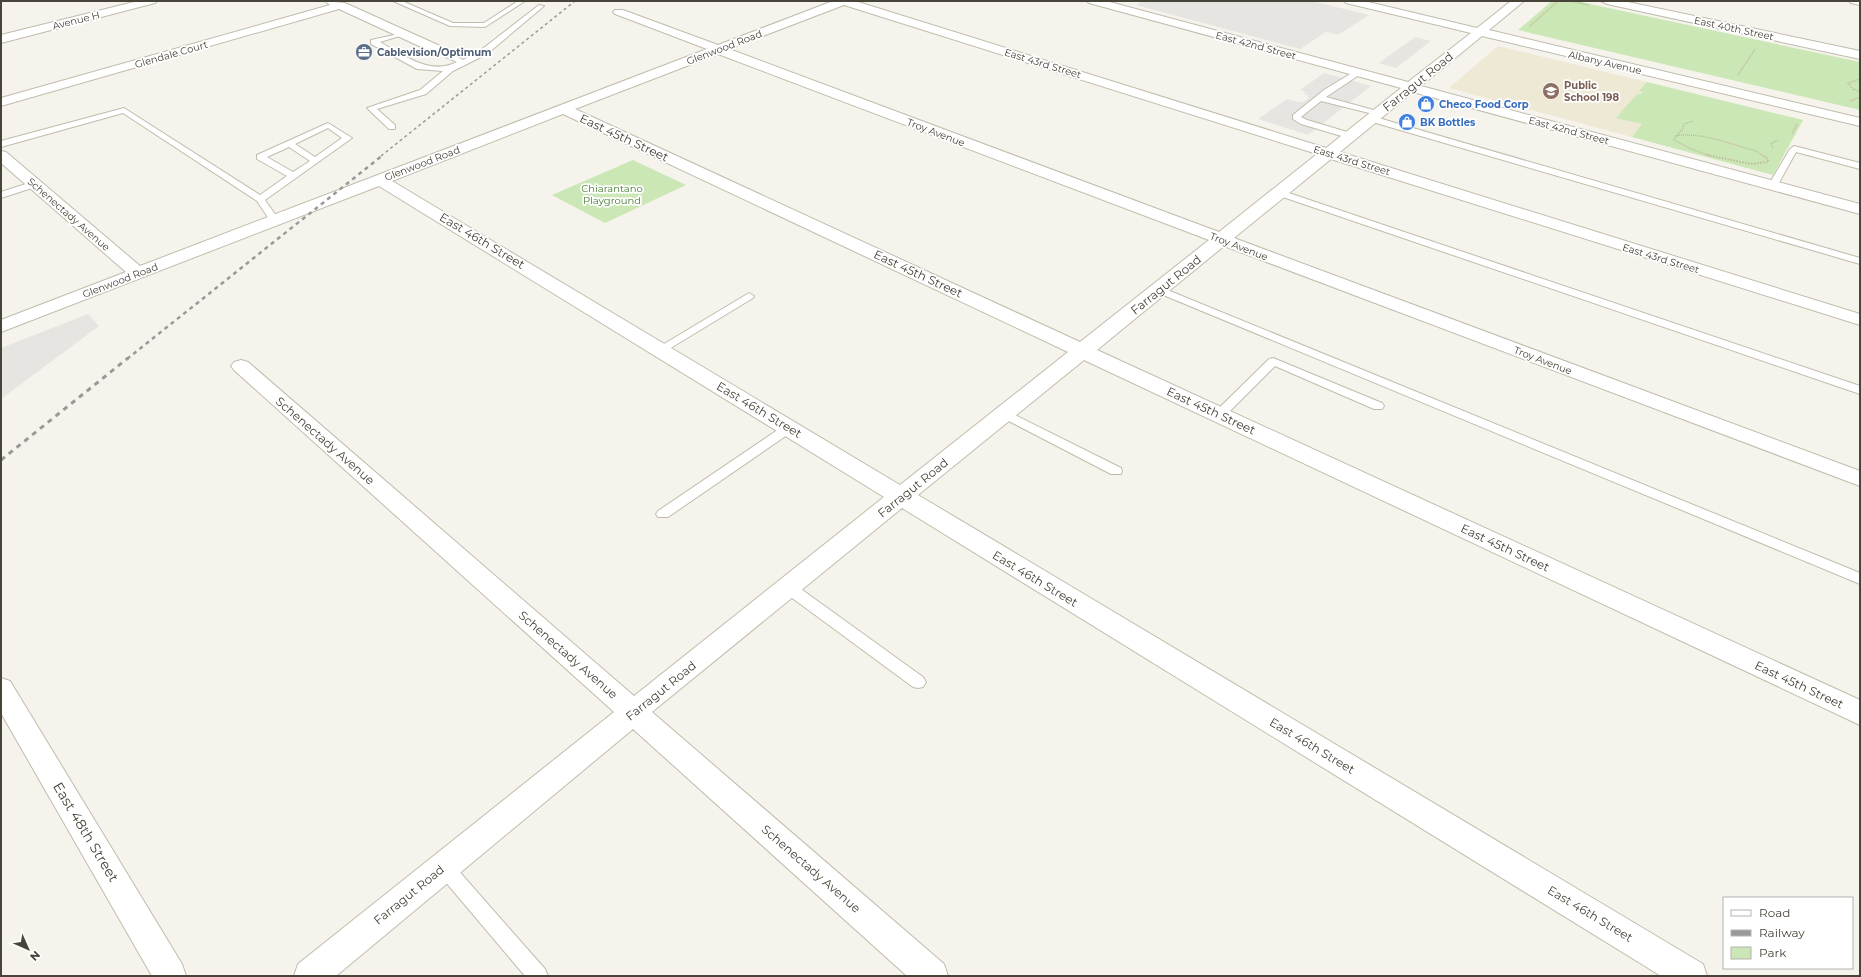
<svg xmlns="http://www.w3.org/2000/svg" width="1861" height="977" viewBox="0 0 1861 977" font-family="Montserrat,sans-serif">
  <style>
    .education { fill: #ede9d5 }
    .green { fill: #cbe7b5 }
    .parking { fill: #e7e5e2 }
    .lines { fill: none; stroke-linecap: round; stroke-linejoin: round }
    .lane-casing { stroke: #c0bcad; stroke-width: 2 }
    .street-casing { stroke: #c0bcad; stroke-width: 2 }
    .path-far1 { stroke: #c1b99f; stroke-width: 1.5; stroke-dasharray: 1 1; stroke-linecap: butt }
    .path { stroke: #c1b99f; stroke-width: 2; stroke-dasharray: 1.5 1.5; stroke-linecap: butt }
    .lane { fill: #fff; fill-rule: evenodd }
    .street { fill: #fff; fill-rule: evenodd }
    .rail-far2 { stroke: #999; stroke-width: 1.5; stroke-dasharray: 3 3; stroke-linecap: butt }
    .rail-far1 { stroke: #999; stroke-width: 2.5; stroke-dasharray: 4 4; stroke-linecap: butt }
    .rail { stroke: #999; stroke-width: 3; stroke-dasharray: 5 5; stroke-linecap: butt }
    .labels { text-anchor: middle; stroke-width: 3.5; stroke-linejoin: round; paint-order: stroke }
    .far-street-label { font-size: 10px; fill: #494439; stroke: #fff }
    .far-service-label { font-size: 10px; font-weight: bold; fill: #4e5e75; stroke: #fff; text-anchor: start }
    .far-education-label { font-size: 10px; font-weight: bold; fill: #785e54; stroke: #fff; text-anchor: start }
    .far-shop-label { font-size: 10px; font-weight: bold; fill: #366cbe; stroke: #fff; text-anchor: start }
    .far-park-label { font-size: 10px; fill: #41792d; stroke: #fff }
    .street-label { font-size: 12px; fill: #494439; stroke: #fff }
    .near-street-label { font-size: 14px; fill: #494439; stroke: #fff }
  </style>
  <rect width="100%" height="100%" fill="#f5f3eb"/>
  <!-- education -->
  <path class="education" d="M1498,46L1647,82L1640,91L1643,92L1641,95L1617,117L1642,124L1632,137L1449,88Z"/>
  <!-- green -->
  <path class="green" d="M1552,1H1576L1860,62V110L1518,30Z
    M1647,82L1803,120L1773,175L1632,137L1642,124L1616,118L1637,94H1641L1643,92L1639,91Z
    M633,160L686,185L605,223L552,195Z"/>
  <!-- parking -->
  <path class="parking" d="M1143,1H1312L1369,15L1338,35L1326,32L1300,49L1136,5Z
    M1415,37L1431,41L1396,68L1379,63Z
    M1324,73L1371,86L1308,135L1258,119L1287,99L1299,102L1305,101L1309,98L1307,97L1308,95L1304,94L1306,92L1300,90Z
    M88,314L99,326L1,399V348Z"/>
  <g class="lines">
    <!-- lane casing -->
    <g class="lane-casing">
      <path id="lane" d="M393,1H402L453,23H484L518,1H525L485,27L450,26Z
        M539,5L544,6L487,54L453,71L426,94L377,109L395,125V129H389L367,108L420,90L443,71L417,69L371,44V40L403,33V35L380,42C403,55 431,76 457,62L433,51V47H439L463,60L481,50Z
        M1355,71L1362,73L1326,97L1381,112V116L1321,101L1301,117L1307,120L1354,134V138H1348L1301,124L1293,119V115L1324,90Z
        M124,108L260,195L287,176L257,159V155L328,123L352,138L265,200L279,220L274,223L271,222L257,201L123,113L1,147V141ZM328,128L342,138L315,157L295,144ZM289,147L310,161L293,172L267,157Z
        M1369,117H1375L1860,258V264L1369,121Z
        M1794,146L1860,163V169L1796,152L1776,188H1770L1768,186L1790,149Z
        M35,181L39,184L38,186L1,198V192Z
        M1280,190L1860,386V394L1277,195L1275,193Z
        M1160,287L1860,573V584L1156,292L1155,290Z
        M749,293L754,296L753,298L664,352L660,353L654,350Z
        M1273,358L1382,403L1384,406L1382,409H1374L1275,366L1223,418H1215L1213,415L1215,412L1269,359Z
        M1005,410L1121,468L1122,471L1121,474H1111L1001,417L999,414L1001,411Z
        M789,424L795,428L793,431L668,517H658L656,514L658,511L785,425Z
        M789,583L794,584L923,677L926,682L923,687L918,688L913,687L784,592L782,588L784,584Z
        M444,858L450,861L545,969L548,976H525L438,873L435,867L438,861Z"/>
    </g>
    <!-- street casing -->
    <g class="street-casing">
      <path id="street" d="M138,1H157L155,3L1,43V35Z
        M325,1L345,3L440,46L442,49L436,53L432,52L339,9L1,106V98L330,5Z
        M833,1H855L1326,148L1401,88L1089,3L1087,1H1106L1408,82L1471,33L1346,3L1344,1H1364L1477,28L1511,1H1524L1489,30L1860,118V126L1482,36L1421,86L1860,204V214L1413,92L1340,152L1860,314V325L1331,159L1234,238L1860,471V486L1224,246L1097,350L1860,700V725L1084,360L918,495L1703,964L1707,976H1661L902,508L652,712L944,964L948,976H907L633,729L336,976H294L298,964L614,712L234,370L231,366L234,362L241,360L248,362L634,696L884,497L379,186L1,332V320L126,272L1,163V151L6,152L140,266L707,49L615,14L613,12L615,10H623L718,45ZM844,5L1317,154L1219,232L729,49ZM718,54L1209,240L1080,342L575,109ZM563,114L1068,352L900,485L392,181Z
        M1601,1H1623L1860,51V59L1607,4Z
        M1849,1H1860V5L1851,3Z
        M1,678L10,681L182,964L186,976H152L1,713Z"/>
    </g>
    <!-- path-far1 -->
    <path class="path-far1" d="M1571,1L1589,5
      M1530,26L1558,1
      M1738,75L1755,49
      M1860,79L1848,83L1853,89L1860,92
      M1850,101L1860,97
      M1792,134L1797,124
      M1676,136L1682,130L1684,124L1693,121
      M1773,148L1771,143L1779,140
      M1711,156L1691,149L1674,140L1676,136C1699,131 1733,145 1756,151L1763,156"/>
    <!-- path -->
    <path class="path" d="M1707,155L1751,164L1768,162V159L1762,155"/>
    <!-- lane -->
    <use href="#lane" class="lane"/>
    <!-- street -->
    <use href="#street" class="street"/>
    <!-- rail-far2 -->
    <path class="rail-far2" d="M381,156L575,1"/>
    <!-- rail-far1 -->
    <path class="rail-far1" d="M127,359L383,155"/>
    <!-- rail -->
    <path class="rail" d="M1,460L128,358"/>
  </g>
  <!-- icons -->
  <defs>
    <g id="office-disc" transform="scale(0.9)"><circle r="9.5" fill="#5c6f8a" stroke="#fff"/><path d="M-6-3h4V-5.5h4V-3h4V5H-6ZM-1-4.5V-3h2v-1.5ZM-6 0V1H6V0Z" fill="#fff"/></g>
    <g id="school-disc" transform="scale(0.9)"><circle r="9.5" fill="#8d6e63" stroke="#fff"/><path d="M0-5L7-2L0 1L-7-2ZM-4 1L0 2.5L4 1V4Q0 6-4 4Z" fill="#fff"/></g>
    <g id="shop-disc" transform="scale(0.9)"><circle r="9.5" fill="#3f7fe0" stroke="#fff"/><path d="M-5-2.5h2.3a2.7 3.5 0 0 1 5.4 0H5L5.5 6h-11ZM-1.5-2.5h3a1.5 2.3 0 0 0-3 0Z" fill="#fff"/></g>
  </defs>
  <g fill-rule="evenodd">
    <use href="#office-disc" x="364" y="52"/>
    <use href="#school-disc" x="1551" y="91"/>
    <use href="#shop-disc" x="1426" y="104"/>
    <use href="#shop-disc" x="1407" y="122"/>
  </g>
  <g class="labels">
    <!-- far-street labels -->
    <g class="far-street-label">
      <text transform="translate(76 20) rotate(-14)" y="4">Avenue H</text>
      <text transform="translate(1734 28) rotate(12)" y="4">East 40th Street</text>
      <text transform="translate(1256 45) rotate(15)" y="4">East 42nd Street</text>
      <text transform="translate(724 47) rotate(-21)" y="4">Glenwood Road</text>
      <text transform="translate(171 54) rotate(-16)" y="4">Glendale Court</text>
      <text transform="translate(1605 62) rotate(13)" y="4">Albany Avenue</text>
      <text transform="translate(1043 63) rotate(17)" y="4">East 43rd Street</text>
      <text transform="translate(1569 130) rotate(15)" y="4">East 42nd Street</text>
      <text transform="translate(936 132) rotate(21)" y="4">Troy Avenue</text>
      <text transform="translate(1352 160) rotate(17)" y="4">East 43rd Street</text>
      <text transform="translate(422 163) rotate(-21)" y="4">Glenwood Road</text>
      <text transform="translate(69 214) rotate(41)" y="4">Schenectady Avenue</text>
      <text transform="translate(1239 246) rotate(21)" y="4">Troy Avenue</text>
      <text transform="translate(1661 258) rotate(17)" y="4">East 43rd Street</text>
      <text transform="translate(120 280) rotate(-21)" y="4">Glenwood Road</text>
      <text transform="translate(1543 360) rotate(21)" y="4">Troy Avenue</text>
    </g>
    <!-- far-service labels -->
    <g class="far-service-label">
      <text x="377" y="56">Cablevision/Optimum</text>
    </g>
    <!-- far-education labels -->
    <g class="far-education-label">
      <text x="1564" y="89">Public<tspan x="1564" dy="12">School 198</tspan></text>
    </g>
    <!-- far-shop labels -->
    <g class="far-shop-label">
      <text x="1439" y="108">Checo Food Corp</text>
      <text x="1420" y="126">BK Bottles</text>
    </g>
    <!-- far-park labels -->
    <g class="far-park-label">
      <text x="612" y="192">Chiarantano<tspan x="612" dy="12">Playground</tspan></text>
    </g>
    <!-- street labels -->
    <g class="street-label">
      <text transform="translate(1418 82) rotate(-39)" y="4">Farragut Road</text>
      <text transform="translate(624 138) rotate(25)" y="4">East 45th Street</text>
      <text transform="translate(482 241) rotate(31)" y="4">East 46th Street</text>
      <text transform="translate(918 274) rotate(25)" y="4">East 45th Street</text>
      <text transform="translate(1166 285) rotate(-39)" y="4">Farragut Road</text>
      <text transform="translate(759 410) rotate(31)" y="4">East 46th Street</text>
      <text transform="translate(1211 411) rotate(25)" y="4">East 45th Street</text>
      <text transform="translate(325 441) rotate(41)" y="4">Schenectady Avenue</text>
      <text transform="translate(913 488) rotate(-39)" y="4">Farragut Road</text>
      <text transform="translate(1505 548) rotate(25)" y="4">East 45th Street</text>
      <text transform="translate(1035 579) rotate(31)" y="4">East 46th Street</text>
      <text transform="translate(568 655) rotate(41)" y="4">Schenectady Avenue</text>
      <text transform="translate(1799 685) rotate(25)" y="4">East 45th Street</text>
      <text transform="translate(661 691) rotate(-39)" y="4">Farragut Road</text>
      <text transform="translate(1312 746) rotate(31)" y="4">East 46th Street</text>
      <text transform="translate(811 869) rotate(41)" y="4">Schenectady Avenue</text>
      <text transform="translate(409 895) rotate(-39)" y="4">Farragut Road</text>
      <text transform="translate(1590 914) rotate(31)" y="4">East 46th Street</text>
    </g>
    <!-- near-street labels -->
    <g class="near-street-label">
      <text transform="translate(86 832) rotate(59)" y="5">East 48th Street</text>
    </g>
  </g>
  <!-- border -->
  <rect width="1861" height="977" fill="none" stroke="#494439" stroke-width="4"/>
  <!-- legend -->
  <rect x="1723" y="897" width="130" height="72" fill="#ffffff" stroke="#b6b4b0"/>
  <rect x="1731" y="910" width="20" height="6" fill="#ffffff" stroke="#b6b4b0"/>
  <text x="1759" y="917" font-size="12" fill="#494439">Road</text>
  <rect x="1731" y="930" width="20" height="6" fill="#999999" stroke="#b6b4b0"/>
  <text x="1759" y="937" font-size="12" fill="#494439">Railway</text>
  <rect x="1731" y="947" width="20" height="12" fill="#cbe7b5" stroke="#b6b4b0"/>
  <text x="1759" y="957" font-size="12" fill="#494439">Park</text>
  <!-- north arrow -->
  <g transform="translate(28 949) rotate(135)" stroke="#ffffff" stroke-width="3" paint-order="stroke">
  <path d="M0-3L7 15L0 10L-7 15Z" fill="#494439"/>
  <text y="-6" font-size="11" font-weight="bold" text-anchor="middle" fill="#494439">N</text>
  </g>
</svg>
